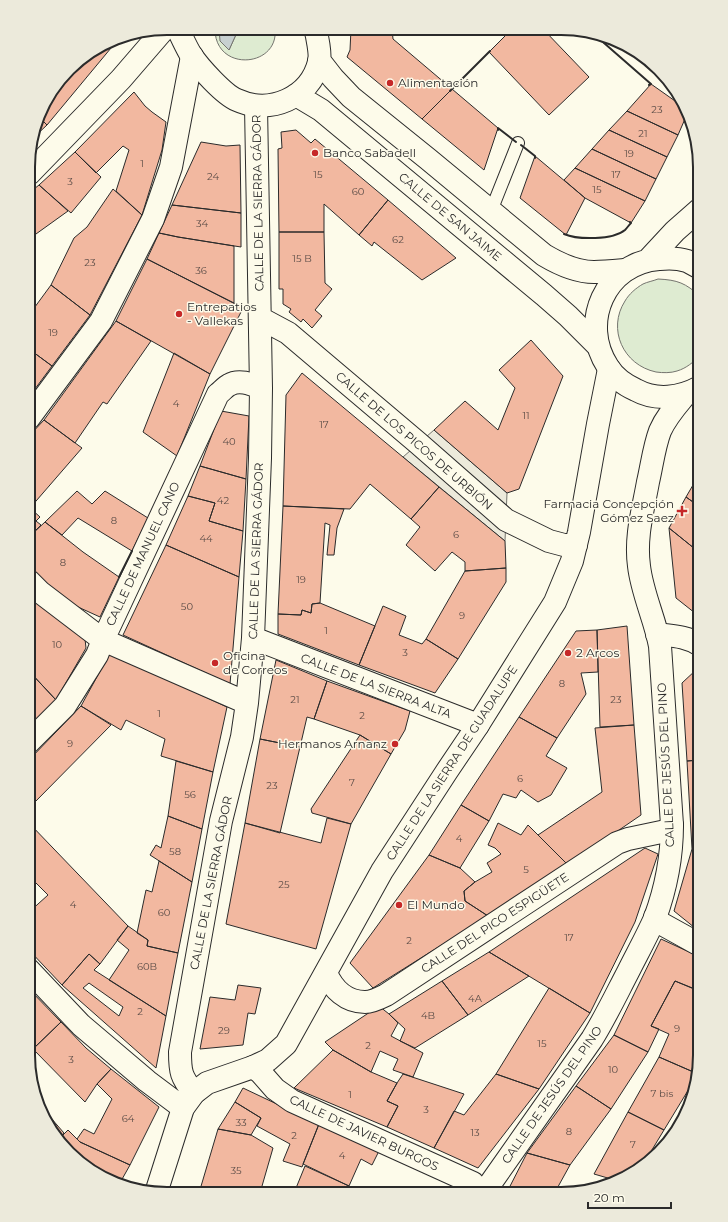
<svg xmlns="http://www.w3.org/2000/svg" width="728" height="1222" viewBox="0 0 728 1222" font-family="Montserrat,sans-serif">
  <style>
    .green { fill: #deebd1; stroke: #74746e }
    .parking { fill: #eceadb; stroke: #74746e }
    .water { fill: #c7d0d0; stroke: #74746e }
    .building { fill: #f2b8a0; stroke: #2b2b2b; fill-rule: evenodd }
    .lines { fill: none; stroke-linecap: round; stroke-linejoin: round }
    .lane-casing { stroke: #2b2b2b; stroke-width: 14 }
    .street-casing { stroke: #2b2b2b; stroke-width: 24 }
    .secondary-casing { stroke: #2b2b2b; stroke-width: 24 }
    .primary-casing { stroke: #2b2b2b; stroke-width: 24 }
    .lane { stroke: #fdfbea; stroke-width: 12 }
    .street { stroke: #fdfbea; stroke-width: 22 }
    .secondary { stroke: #fdfbea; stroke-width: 22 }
    .primary { stroke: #fdfbea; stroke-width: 22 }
    .wall { stroke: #2b2b2b; stroke-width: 2 }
    .poi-dot { fill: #c62828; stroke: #fdfbea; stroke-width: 1.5 }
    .labels { text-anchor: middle; stroke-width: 3; stroke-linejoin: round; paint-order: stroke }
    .number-label { font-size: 10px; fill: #5d4e48 }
    .poi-label { font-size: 12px; fill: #2b2b2b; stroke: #fdfbea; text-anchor: start }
    .street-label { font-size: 12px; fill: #2b2b2b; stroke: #fdfbea }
    .rim { fill: none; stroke: #2b2b2b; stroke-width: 2 }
  </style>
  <rect width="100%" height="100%" fill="#fdfbea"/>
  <!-- green -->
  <path class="green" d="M215,28H219V35L229,50L239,28H275C280,68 214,73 215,28Z
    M658,279C678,280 685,283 700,296V356C693,362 687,368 677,371C671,373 663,373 656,372C623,365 607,329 625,301C629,294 636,288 643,284C647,282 653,281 658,279Z"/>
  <!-- parking -->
  <path class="parking" d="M434,430L507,493L505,541L403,457Z"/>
  <!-- water -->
  <path class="water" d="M219,28H239L229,50L220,41Z"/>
  <!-- building -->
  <path class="building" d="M351,29H392L393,39L452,89L422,119L347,57L350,50Z
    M512,29H543L589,77L549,115L489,52Z
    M121,37L116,42L113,39L114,38Z
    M113,39L116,42L47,125L39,117L42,105L75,63Z
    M651,84L685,108L688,112L678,135L627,111Z
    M452,89L498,128L484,170L422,119Z
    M134,92L145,106L152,112L166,122L162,150L142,215L116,191L129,150L123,146L96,173L75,152Z
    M627,111L678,135L667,157L609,130Z
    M39,117L47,125L32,139Z
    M296,130L311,143L315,139L388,200L359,235L324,204V232H279L278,149L282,148L281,132Z
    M609,130L667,157L656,179L592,149Z
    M201,142L226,146L240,145L241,213L172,205Z
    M592,149L656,179L645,201L575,168Z
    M75,152L101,177L71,213L39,185Z
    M535,156L585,198L566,235L520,198Z
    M575,168L645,201L631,223L585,198L564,180Z
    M39,185L68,211L29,239V193Z
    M113,189L142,215L90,315L51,285L74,238L87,227Z
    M388,200L456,258L422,280L374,242L372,246L359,235Z
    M172,205L241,213V247L178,237L159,233Z
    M279,232H324L325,283L332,289L315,310L322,316L312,328L303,319L301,322L289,312L291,309L283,304V289H279Z
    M159,233L178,237L234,246V303L147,259Z
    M147,259L243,308L210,374L116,321Z
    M51,285L90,315L52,366L29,349V315Z
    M116,321L151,341L107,404L103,402L75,443L44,420Z
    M531,340L563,376L519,489L507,493L434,430L465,401L498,430L515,388L499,370Z
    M29,349L52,366L29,397Z
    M174,353L210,374L177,456L143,432Z
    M302,373L439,487L411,519L370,484L350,509L283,506L286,395Z
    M221,411L249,416L246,479L200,466Z
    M44,420L82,448L30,508L40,517L36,521L41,525L29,537V436Z
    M200,466L246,479L243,531L209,521L215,503L188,496Z
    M700,473V507L686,497Z
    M439,487L505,541L506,568L465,571V562L452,552L435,571L406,545L420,527L411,519Z
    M77,491L92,504L105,491L148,518L132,551L78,518L62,535L45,522Z
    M188,496L215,503L209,521L243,531L239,577L166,545Z
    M686,497L700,507V553L669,528Z
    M283,506L344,509L337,528L334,555H327L330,525L325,523L320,603L312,604L311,613L302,610L301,615L278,614Z
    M45,522L83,552L119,577L100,617L67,602L29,571V537Z
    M669,528L700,553V617L676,598Z
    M166,545L239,577L230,684L123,635Z
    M506,568V582L458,659L426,639L465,571Z
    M29,589L85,639L86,648L56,700L28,670Z
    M320,603L375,626L359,665L278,634V614L301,615L302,610L311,613L312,604Z
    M383,606L406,616L399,635L422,644L426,639L458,659L435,693L359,665Z
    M627,626L634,725L600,727L597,630Z
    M597,630L598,672L581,673L586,694L557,738L519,717L576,631Z
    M110,653L227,707L213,772L161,756L165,739L126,720L121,730L81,706Z
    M276,660L327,681L314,719L307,717L300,747L260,739Z
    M697,669L700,671V760L687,761L682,683Z
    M28,670L56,700L28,727Z
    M327,681L410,711L405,730L391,754L360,735L314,719Z
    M81,706L111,725L35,802L28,795V761Z
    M519,717L557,738L546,756L567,768L551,795L538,802L521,790L516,798L503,794L489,821L461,805Z
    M634,725L641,815L568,865L538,835L602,792L595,728Z
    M360,735L391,754L351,824L312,813L311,809Z
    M260,739L300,747L280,833L245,823Z
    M700,760V852L692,849L687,761Z
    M176,761L213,772L202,829L168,816Z
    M28,795L35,802L32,805L29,803L28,804Z
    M461,805L489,821L460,868L429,855Z
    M168,816L202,829L192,882L150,855L156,845L161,848Z
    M327,818L351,824L316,949L226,924L245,823L321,843Z
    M28,822L128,926L100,964L89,954L62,985L28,949V913L48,895L28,875Z
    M498,823L521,835L528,825L568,865L488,916L465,901L464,891L475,882L492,872L487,863L501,854L495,848L488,845Z
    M645,848L658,854L635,922L590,1013L489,952Z
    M692,849L700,852V932L674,911Z
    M429,855L460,868L475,882L464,891L465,901L488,916L373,988L350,963Z
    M159,861L192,882L178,953L147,946L148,940L137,933L146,890L152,892Z
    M128,926L148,940L147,946L178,953L166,1016L109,980L129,950L117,940Z
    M661,939L700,957V977L694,989L675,981L651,1026L659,1029L648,1052L614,1035Z
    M489,952L529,976L468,1015L442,981Z
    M89,954L100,964L94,970L166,1016L156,1068L62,985ZM89,983L123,1007L119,1016L83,988Z
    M442,981L468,1015L415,1048L400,1041L405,1029L389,1014Z
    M675,981L700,991V1065L698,1074L659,1057L669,1034L651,1026Z
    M238,985L261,988L255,1014L248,1013L243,1045L200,1049L210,997L235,1000Z
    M28,988L61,1022L33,1049L28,1044Z
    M549,988L590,1013L539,1089L496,1074Z
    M379,1006L389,1014L398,1023L391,1036L423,1053L413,1077L393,1070L398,1059L380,1051L371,1072L333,1050L325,1042Z
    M61,1022L86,1048L111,1069L97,1084L85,1102L33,1049Z
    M614,1035L648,1052L611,1109L576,1086Z
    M333,1050L371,1072L397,1083L387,1101L398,1106L387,1127L294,1088Z
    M659,1057L698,1074L664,1130L628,1112Z
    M111,1069L159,1107L130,1165L80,1142L77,1139L84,1129L94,1134L112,1099L97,1084Z
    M403,1074L464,1094L434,1148L387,1127L398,1106L387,1101L397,1083Z
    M496,1074L539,1089L478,1168L434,1148L454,1111L464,1115Z
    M576,1086L611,1109L570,1165L527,1153Z
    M243,1088L319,1124L302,1167L283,1161L290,1144L257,1126L261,1118L235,1102Z
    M37,1102L64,1133L61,1137L38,1108Z
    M235,1102L261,1118L251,1135L218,1129Z
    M628,1112L664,1130L647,1158L618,1181L594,1174Z
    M319,1124L379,1151L372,1165L361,1159L349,1186L303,1164Z
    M218,1129L251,1135L273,1148L260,1193H199Z
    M68,1130L80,1142L130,1165L121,1181L82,1165L61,1137Z
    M527,1153L570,1165L554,1194H506Z
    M305,1166L349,1186L346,1193H294Z"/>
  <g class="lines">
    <!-- lane casing -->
    <g class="lane-casing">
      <path id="lane" d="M491,211L518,143"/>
    </g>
    <!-- street casing -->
    <g class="street-casing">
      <path id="street" d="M29,174L121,79L165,28
        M260,318L288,333L418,443L506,520L549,541L564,545H576
        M29,418L101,321L153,219L171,167L192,56
        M29,581L40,592L103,640L247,703
        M657,634C673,636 686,636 700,645
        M253,638L478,725
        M28,743L65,706L97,655L103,640L218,394C222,391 225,387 229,385C239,379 251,384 261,388
        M655,917L662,924L700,945
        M28,969L81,1025L147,1081L183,1108
        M326,973C333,989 346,1002 365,1002C372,1002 380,998 386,995L617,843L628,839L666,831L672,825
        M253,1067L260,1072L275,1089L292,1101L473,1183L476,1187L478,1194
        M194,1093C181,1077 180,1072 180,1052L221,821L242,737L247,703L253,638L260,458L261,388L256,106"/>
    </g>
    <!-- secondary casing -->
    <g class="secondary-casing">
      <path id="secondary" d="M177,28C182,37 186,47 191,55C199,67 224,95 237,100C270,115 310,98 319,62C321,55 317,35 315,28
        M319,60L333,78L351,97L428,159L544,255C559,264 576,272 594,272C604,272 614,271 625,270
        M296,95L321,110L544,295L568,316L597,345
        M156,1193L183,1108L194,1093L207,1083L253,1067L268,1060L286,1044L382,871L447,771L478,725L555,602L572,561L579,532L598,424L609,369
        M483,1194L592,1039C605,1018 616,995 628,972C637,954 647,936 655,918C666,888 672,857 672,825L660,646C655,619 642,593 639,566C635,537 643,510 648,482C652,465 654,447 660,431C666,417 676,406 686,394"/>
    </g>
    <!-- primary casing -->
    <g class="primary-casing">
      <path id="primary" d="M649,259L675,231L700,209
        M700,387C680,398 656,401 636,390C625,385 614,377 608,367C579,323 605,263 659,259C668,258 678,258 687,261C691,263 696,266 700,268"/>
    </g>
    <!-- lane -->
    <use href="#lane" class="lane"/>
    <!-- street -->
    <use href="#street" class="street"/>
    <!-- secondary -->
    <use href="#secondary" class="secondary"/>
    <!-- primary -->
    <use href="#primary" class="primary"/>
    <!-- wall -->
    <path class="wall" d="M596,36L651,84L649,85
      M450,91L490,51
      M498,130V128L516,142
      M521,145L535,156V158
      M564,234C578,240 613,240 625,230C627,228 629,225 631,223L630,222
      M119,577L132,551"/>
  </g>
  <!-- markers -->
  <g class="poi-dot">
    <circle cx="390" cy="83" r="4"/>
    <circle cx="315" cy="153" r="4"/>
    <circle cx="179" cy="314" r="4"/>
    <path d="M680 505h4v4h4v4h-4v4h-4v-4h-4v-4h4z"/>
    <circle cx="568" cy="653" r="4"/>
    <circle cx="215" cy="663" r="4"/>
    <circle cx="395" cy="744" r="4"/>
    <circle cx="399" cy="905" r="4"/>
  </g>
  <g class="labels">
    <!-- number labels -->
    <g class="number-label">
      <text x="657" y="113">23</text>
      <text x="643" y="137">21</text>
      <text x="629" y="157">19</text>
      <text x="142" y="167">1</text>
      <text x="318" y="178">15</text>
      <text x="616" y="178">17</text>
      <text x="213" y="180">24</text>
      <text x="70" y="185">3</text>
      <text x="597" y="193">15</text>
      <text x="358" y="195">60</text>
      <text x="202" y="227">34</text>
      <text x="398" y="243">62</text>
      <text x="302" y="262">15 B</text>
      <text x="90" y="266">23</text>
      <text x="201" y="274">36</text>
      <text x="53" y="336">19</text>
      <text x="176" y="407">4</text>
      <text x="526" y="419">11</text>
      <text x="324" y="428">17</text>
      <text x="229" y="445">40</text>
      <text x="223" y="504">42</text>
      <text x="114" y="524">8</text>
      <text x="456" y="538">6</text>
      <text x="206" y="542">44</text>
      <text x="63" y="566">8</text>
      <text x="301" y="583">19</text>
      <text x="187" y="610">50</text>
      <text x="462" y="619">9</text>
      <text x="326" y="634">1</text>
      <text x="57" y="648">10</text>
      <text x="405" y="656">3</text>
      <text x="562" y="687">8</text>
      <text x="295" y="703">21</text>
      <text x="616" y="703">23</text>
      <text x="159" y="717">1</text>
      <text x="362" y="719">2</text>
      <text x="70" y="747">9</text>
      <text x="520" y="782">6</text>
      <text x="352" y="786">7</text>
      <text x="272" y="789">23</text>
      <text x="190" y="798">56</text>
      <text x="459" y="842">4</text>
      <text x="175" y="855">58</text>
      <text x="526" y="873">5</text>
      <text x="284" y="888">25</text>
      <text x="73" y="908">4</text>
      <text x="164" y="916">60</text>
      <text x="569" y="941">17</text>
      <text x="409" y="944">2</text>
      <text x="147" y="970">60B</text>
      <text x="475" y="1002">4A</text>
      <text x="140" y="1015">2</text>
      <text x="428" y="1019">4B</text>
      <text x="677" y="1032">9</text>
      <text x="224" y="1034">29</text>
      <text x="542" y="1047">15</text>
      <text x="368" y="1049">2</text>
      <text x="71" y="1063">3</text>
      <text x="613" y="1073">10</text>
      <text x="662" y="1097">7 bis</text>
      <text x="350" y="1098">1</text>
      <text x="426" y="1113">3</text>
      <text x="128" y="1122">64</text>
      <text x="241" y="1126">33</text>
      <text x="569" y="1135">8</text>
      <text x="475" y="1136">13</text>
      <text x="294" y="1139">2</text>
      <text x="633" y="1148">7</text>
      <text x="342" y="1159">4</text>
      <text x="236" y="1174">35</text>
    </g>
    <!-- poi labels -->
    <g class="poi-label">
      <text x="398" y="87">Alimentación</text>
      <text x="323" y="157">Banco Sabadell</text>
      <text x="187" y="311">Entrepatios<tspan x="187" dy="14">- Vallekas</tspan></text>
      <text x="674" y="508" text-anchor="end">Farmacia Concepción<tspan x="674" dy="14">Gómez Saez</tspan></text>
      <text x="576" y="657">2 Arcos</text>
      <text x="223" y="660">Oficina<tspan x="223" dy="14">de Correos</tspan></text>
      <text x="387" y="748" text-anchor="end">Hermanos Arnanz</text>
      <text x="407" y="909">El Mundo</text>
    </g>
    <!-- street labels -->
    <g class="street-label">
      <text transform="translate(258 203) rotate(-91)" y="4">CALLE DE LA SIERRA GÁDOR</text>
      <text transform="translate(450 217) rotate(40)" y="4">CALLE DE SAN JAIME</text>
      <text transform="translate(414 441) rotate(41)" y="4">CALLE DE LOS PICOS DE URBIÓN</text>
      <text transform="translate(256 551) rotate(-88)" y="4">CALLE DE LA SIERRA GÁDOR</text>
      <text transform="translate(143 554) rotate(-65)" y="4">CALLE DE MANUEL CANO</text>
      <text transform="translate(376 686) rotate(21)" y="4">CALLE DE LA SIERRA ALTA</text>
      <text transform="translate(452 763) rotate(-57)" y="4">CALLE DE LA SIERRA DE GUADALUPE</text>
      <text transform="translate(666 765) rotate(-93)" y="4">CALLE DE JESÚS DEL PINO</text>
      <text transform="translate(211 883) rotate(-79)" y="4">CALLE DE LA SIERRA GÁDOR</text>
      <text transform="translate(495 923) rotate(-33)" y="4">CALLE DEL PICO ESPIGÜETE</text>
      <text transform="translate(552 1095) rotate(-55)" y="4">CALLE DE JESÚS DEL PINO</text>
      <text transform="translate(364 1133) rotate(25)" y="4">CALLE DE JAVIER BURGOS</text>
    </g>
  </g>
  <!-- crop -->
  <path d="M0 0H728V1222H0ZM167 35H561A132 132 0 0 1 693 167V1055A132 132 0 0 1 561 1187H167A132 132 0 0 1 35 1055V167A132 132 0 0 1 167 35Z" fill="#eceadb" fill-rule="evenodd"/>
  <path class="rim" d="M167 35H561A132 132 0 0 1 693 167V1055A132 132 0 0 1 561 1187H167A132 132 0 0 1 35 1055V167A132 132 0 0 1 167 35Z"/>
  <!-- scale -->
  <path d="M588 1202v6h83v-6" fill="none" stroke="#2b2b2b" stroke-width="2"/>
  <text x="594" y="1202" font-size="12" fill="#2b2b2b" stroke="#fdfbea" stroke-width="3" paint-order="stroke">20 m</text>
</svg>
